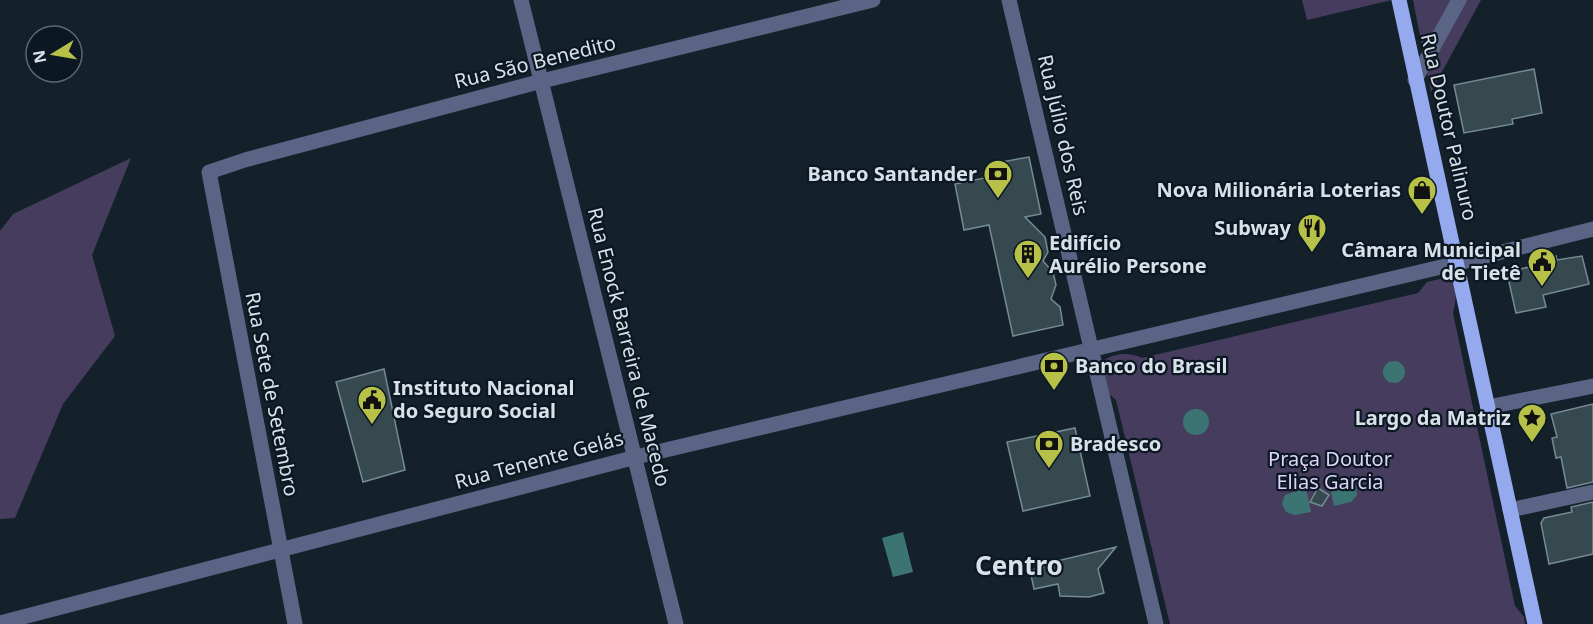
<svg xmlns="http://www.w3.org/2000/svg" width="1593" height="624" viewBox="0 0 1593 624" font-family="'Noto Sans',sans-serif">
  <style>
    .green { fill: #463c5e }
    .water { fill: #3b7472 }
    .building { fill: #35494f; stroke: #758b92; stroke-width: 1.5 }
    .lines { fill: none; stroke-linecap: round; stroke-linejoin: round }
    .minor { stroke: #5a6485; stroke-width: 15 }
    .major { stroke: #94a9ee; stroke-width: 15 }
    .labels { text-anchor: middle; stroke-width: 4.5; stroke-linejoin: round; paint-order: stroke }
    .street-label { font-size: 20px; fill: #d9e1e8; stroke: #0b1722 }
    .poi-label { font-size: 20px; font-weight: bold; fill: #d9e1e8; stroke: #0b1722; text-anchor: end }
    .park-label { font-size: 20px; fill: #ded4fc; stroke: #0b1722 }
    .district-label { font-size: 26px; font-weight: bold; fill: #d9e1e8; stroke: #0b1722 }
  </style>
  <rect width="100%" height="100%" fill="#14212b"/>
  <!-- green -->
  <path class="green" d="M1302,0H1392L1307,20Z
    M1413,0H1481L1431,92Z
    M131,158L92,255L115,336L63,404L15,518L0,519V231L13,214Z
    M1444,278L1450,279C1458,290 1456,301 1453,313L1515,606L1524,617L1525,624H1170L1116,400L1106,391L1102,362C1113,352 1130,352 1142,358L1418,293L1427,282Z"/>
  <!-- water -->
  <path class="water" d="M1383 372a11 11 0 1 1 22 0a11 11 0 1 1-22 0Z
    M1183 422a13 13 0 1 1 26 0a13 13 0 1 1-26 0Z
    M1346,479L1356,484L1357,495L1351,502L1334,506L1329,483Z
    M1306,488L1311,512L1295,515L1286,512L1282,504L1285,495Z
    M903,532L913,572L893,577L882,538Z"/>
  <!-- building -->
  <path class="building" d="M1534,69L1542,113L1512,119L1513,124L1464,133L1454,85Z
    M1029,157L1041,214L1025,217L1045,237L1048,252L1043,261L1053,272L1056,285L1051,299L1060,307L1063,325L1013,336L989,225L964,230L955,184L1004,174L1001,162Z
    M1556,256L1557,260L1582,256L1589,284L1543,295L1546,307L1516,313L1509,282L1499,273L1535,266L1534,261Z
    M384,369L405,470L363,482L336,382Z
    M1593,404V482L1567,488L1561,457L1556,458L1552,438L1557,437L1551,414Z
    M1075,428L1090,496L1023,511L1007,442Z
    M1318,488L1329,495L1322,506L1310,502Z
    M1593,502V554L1549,564L1541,523L1544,518L1572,512L1571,507Z
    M1116,547L1098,569L1104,593L1089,597L1060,596L1058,584L1034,589L1030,570L1043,568L1044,564Z"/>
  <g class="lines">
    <!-- minor -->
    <path class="minor" d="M521,0L676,624
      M1009,0L1156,624
      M1415,80L1459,0
      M1488,407L1593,386
      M1510,510L1593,492
      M0,623L636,457L1458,263L1593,229
      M295,624L209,172L245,160L542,81L873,0"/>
    <!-- major -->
    <path class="major" d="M1399,0L1535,624"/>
  </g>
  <!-- icons -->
  <defs>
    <g id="bank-pin" transform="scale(1.5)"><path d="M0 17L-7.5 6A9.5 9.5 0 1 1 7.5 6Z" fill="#b7c148" stroke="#0b1722"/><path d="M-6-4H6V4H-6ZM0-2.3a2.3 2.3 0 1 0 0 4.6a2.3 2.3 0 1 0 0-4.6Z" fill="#111"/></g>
    <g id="shop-pin" transform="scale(1.5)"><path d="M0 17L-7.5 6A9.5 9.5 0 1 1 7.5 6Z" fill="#b7c148" stroke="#0b1722"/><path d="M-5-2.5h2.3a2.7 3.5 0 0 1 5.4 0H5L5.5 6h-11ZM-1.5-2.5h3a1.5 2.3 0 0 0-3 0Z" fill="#111"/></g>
    <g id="restaurant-pin" transform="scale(1.5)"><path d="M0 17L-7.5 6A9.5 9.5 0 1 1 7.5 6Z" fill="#b7c148" stroke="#0b1722"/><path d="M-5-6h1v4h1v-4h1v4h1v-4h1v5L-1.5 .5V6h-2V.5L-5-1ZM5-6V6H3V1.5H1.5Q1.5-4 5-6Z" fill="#111"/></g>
    <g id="building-pin" transform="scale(1.5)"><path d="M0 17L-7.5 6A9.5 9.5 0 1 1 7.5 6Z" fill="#b7c148" stroke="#0b1722"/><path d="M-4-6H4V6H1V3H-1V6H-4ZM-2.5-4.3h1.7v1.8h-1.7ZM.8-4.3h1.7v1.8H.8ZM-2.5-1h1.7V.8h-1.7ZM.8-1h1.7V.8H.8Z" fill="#111"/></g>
    <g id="civic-pin" transform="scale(1.5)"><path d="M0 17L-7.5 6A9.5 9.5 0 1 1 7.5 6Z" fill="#b7c148" stroke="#0b1722"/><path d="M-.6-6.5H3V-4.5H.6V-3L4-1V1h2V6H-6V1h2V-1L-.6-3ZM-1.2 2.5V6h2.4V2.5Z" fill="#111"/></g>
    <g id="sight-pin" transform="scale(1.5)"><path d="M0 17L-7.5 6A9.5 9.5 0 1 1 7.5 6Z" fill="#b7c148" stroke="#0b1722"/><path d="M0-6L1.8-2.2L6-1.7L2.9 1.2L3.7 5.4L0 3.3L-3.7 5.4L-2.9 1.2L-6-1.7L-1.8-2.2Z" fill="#111"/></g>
  </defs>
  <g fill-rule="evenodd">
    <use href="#bank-pin" x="998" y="174"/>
    <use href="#shop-pin" x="1422" y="190"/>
    <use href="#restaurant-pin" x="1312" y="228"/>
    <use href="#building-pin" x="1028" y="254"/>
    <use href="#civic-pin" x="1542" y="262"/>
    <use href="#bank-pin" x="1054" y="366"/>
    <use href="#civic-pin" x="372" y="400"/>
    <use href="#sight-pin" x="1532" y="418"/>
    <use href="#bank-pin" x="1049" y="444"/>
  </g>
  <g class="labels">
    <!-- street labels -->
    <g class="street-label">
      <text transform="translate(535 62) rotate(-14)" y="7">Rua São Benedito</text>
      <text transform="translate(1449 127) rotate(77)" y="7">Rua Doutor Palinuro</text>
      <text transform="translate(1063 135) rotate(77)" y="7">Rua Júlio dos Reis</text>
      <text transform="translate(629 347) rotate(76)" y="7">Rua Enock Barreira de Macedo</text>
      <text transform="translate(272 394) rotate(79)" y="7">Rua Sete de Setembro</text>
      <text transform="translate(539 460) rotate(-15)" y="7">Rua Tenente Gelás</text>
    </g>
    <!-- poi labels -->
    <g class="poi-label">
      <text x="977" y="181">Banco Santander</text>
      <text x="1401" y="197">Nova Milionária Loterias</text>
      <text x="1291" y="235">Subway</text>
      <text x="1049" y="250" text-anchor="start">Edifício<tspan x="1049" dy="23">Aurélio Persone</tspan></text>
      <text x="1521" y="257">Câmara Municipal<tspan x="1521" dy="23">de Tietê</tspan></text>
      <text x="1075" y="373" text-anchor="start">Banco do Brasil</text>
      <text x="393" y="395" text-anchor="start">Instituto Nacional<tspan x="393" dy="23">do Seguro Social</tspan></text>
      <text x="1511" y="425">Largo da Matriz</text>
      <text x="1070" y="451" text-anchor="start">Bradesco</text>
    </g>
    <!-- park labels -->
    <g class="park-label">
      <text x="1330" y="466">Praça Doutor<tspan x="1330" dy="23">Elias Garcia</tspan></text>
    </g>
    <!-- district labels -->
    <g class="district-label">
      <text x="1019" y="575">Centro</text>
    </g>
  </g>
  <!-- north arrow -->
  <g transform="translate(54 54) rotate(259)"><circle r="28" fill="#0b1722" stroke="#5d6871" stroke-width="1.5"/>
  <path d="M0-4.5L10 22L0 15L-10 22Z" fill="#b7c148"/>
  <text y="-9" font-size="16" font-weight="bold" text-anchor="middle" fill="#d9e1e8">N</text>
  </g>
</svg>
